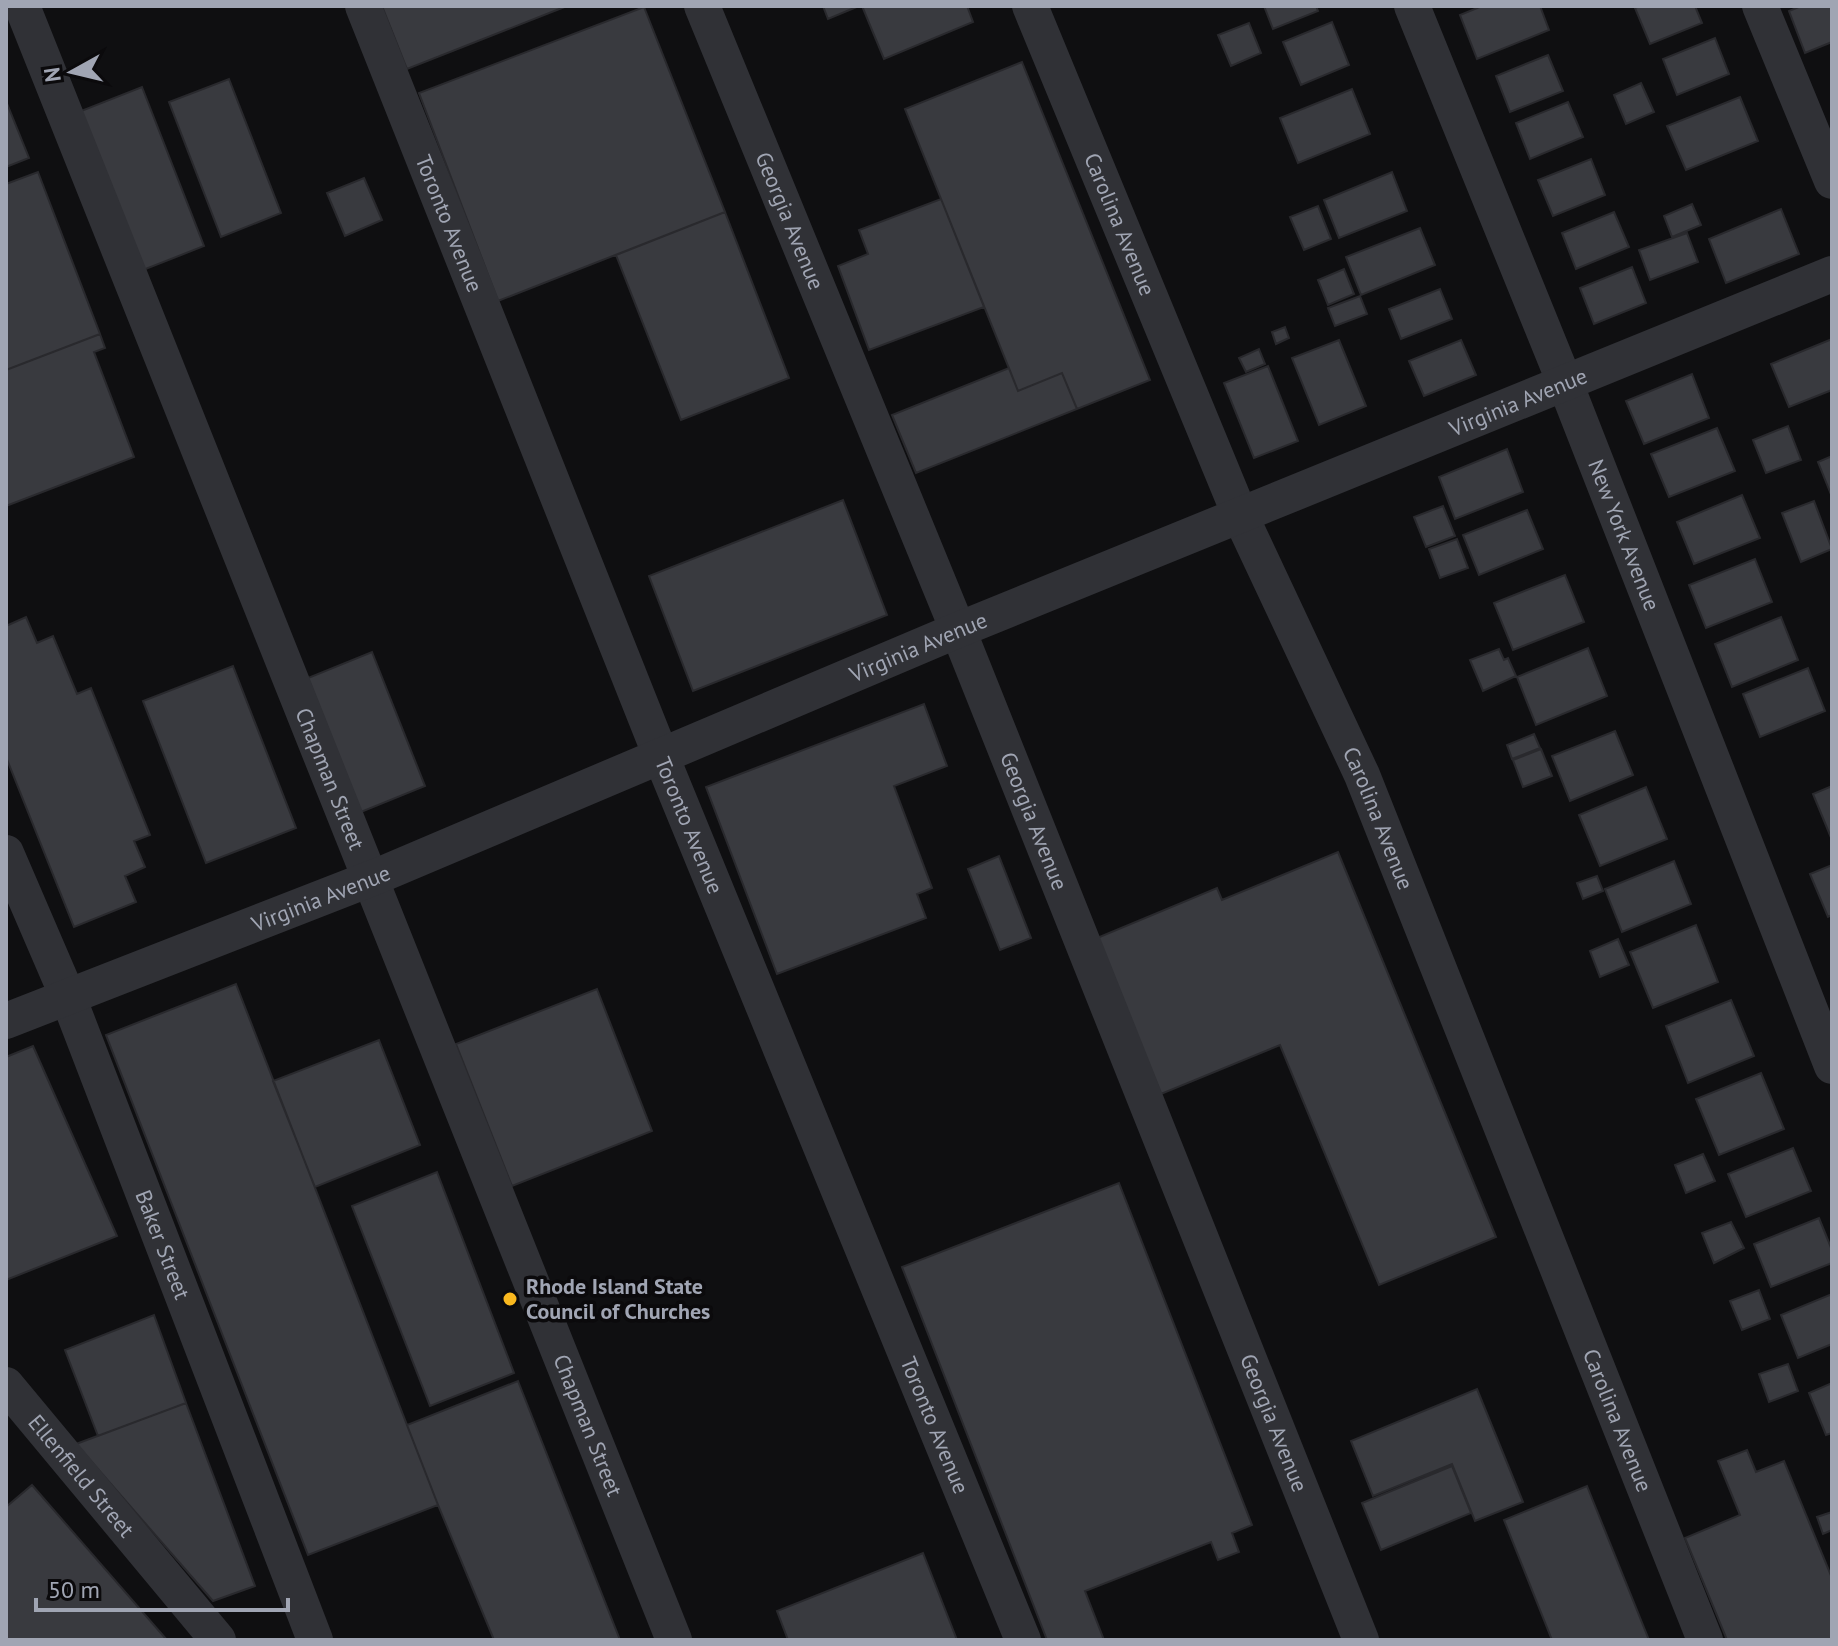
<svg xmlns="http://www.w3.org/2000/svg" width="1838" height="1646" viewBox="0 0 1838 1646" font-family="'PT Sans',sans-serif">
  <style>
    .building { fill: #393a3f; stroke: #29292d; stroke-width: 2 }
    .lines { fill: none; stroke-linecap: round; stroke-linejoin: round }
    .minor { stroke: #303136; stroke-width: 36 }
    .poi-dot { fill: #f9b81f; stroke: #0b0a0c; stroke-width: 3 }
    .labels { text-anchor: middle; stroke-width: 7; stroke-linejoin: round; paint-order: stroke }
    .street-label { font-size: 22px; fill: #a0a5b3; stroke: #0b0a0c }
    .poi-label { font-size: 22px; font-weight: bold; fill: #a0a5b3; stroke: #0b0a0c; text-anchor: start }
  </style>
  <rect width="100%" height="100%" fill="#0f0f11"/>
  <!-- building -->
  <path class="building" d="M382,6H567L407,69Z
    M823,6H859L828,19Z
    M862,6H967L973,22L884,59Z
    M1264,6H1316L1318,11L1273,29Z
    M1482,6H1540L1549,30L1477,59L1460,15Z
    M1640,6H1695L1702,23L1650,44L1635,8Z
    M1801,6H1832V42L1805,53L1789,11Z
    M644,7L725,212L498,301L419,93Z
    M1332,22L1349,65L1301,85L1283,42Z
    M1249,23L1261,53L1231,66L1218,35Z
    M1715,38L1729,74L1677,95L1663,59Z
    M1548,55L1563,91L1510,112L1496,76Z
    M1022,62L1150,380L1077,409L1062,373L1018,391L905,109Z
    M229,79L281,213L221,237L169,102Z
    M1641,83L1654,112L1626,124L1614,95Z
    M142,87L204,246L138,272L76,113Z
    M1352,89L1370,134L1298,163L1280,118Z
    M1740,97L1758,141L1686,170L1667,126Z
    M6,101L29,158L6,167Z
    M1568,102L1583,137L1530,159L1516,123Z
    M1591,159L1605,195L1553,216L1538,180Z
    M38,172L100,334L6,370V184Z
    M1392,172L1407,211L1339,238L1324,200Z
    M364,178L382,220L345,236L327,193Z
    M941,199L984,307L869,350L838,266L868,254L859,230Z
    M1692,204L1701,225L1672,237L1664,216Z
    M1318,206L1331,239L1304,250L1290,217Z
    M1781,209L1799,254L1726,283L1709,239Z
    M725,212L789,378L681,420L616,255Z
    M1614,212L1629,247L1576,269L1562,233Z
    M1420,228L1435,265L1361,295L1346,257Z
    M1687,233L1698,262L1650,280L1639,250Z
    M1632,267L1646,303L1594,324L1580,288Z
    M1344,269L1354,294L1328,305L1318,280Z
    M1440,289L1452,319L1401,339L1389,309Z
    M1360,296L1367,314L1335,326L1328,308Z
    M1285,327L1289,338L1276,344L1272,332Z
    M100,334L105,348L94,352L134,457L6,506V370Z
    M1832,339V390L1789,407L1771,364Z
    M1339,340L1366,406L1319,425L1292,358Z
    M1461,340L1476,375L1424,396L1409,361Z
    M1259,349L1265,364L1246,372L1239,358Z
    M1268,366L1298,441L1254,458L1224,383Z
    M1009,368L1018,391L1062,373L1077,409L916,473L892,415Z
    M1692,374L1709,418L1644,444L1626,401Z
    M1788,426L1801,460L1766,473L1753,440Z
    M1717,428L1735,471L1669,497L1651,454Z
    M1507,449L1523,492L1455,519L1439,477Z
    M1832,456V497L1818,462Z
    M1742,495L1760,538L1694,564L1677,522Z
    M843,500L887,615L693,691L649,576Z
    M1814,501L1832,549L1801,562L1782,513Z
    M1443,506L1455,536L1426,547L1414,517Z
    M1527,510L1543,549L1479,575L1463,535Z
    M1457,539L1468,568L1440,578L1429,549Z
    M1755,559L1772,602L1706,628L1689,585Z
    M1565,575L1584,622L1513,650L1494,603Z
    M26,617L37,643L53,636L77,694L91,688L150,835L134,841L145,867L125,876L136,902L74,927L6,757V626Z
    M1781,617L1798,660L1732,687L1715,644Z
    M1588,648L1607,696L1536,725L1517,677Z
    M1499,649L1504,660L1508,658L1516,676L1483,691L1470,660Z
    M372,652L425,786L361,812L308,678Z
    M233,666L296,828L206,863L143,701Z
    M1808,668L1825,711L1760,737L1743,694Z
    M924,704L947,766L894,786L932,888L917,894L926,918L777,974L706,787Z
    M1615,731L1633,775L1570,801L1552,756Z
    M1534,734L1540,748L1512,759L1507,745Z
    M1541,749L1552,776L1523,787L1513,760Z
    M1832,786V840L1813,794Z
    M1646,787L1667,839L1600,866L1579,815Z
    M1338,852L1496,1237L1379,1285L1280,1045L1161,1094L1097,938L1217,888L1222,900Z
    M999,856L1031,938L1000,950L968,869Z
    M1674,861L1691,904L1622,932L1605,889Z
    M1832,865V915L1828,917L1810,874Z
    M1597,876L1603,891L1583,899L1577,883Z
    M1696,925L1718,982L1653,1008L1630,952Z
    M1618,939L1629,965L1600,977L1590,951Z
    M236,984L438,1505L308,1555L106,1035Z
    M597,989L652,1131L512,1186L456,1044Z
    M1731,1000L1754,1056L1688,1083L1666,1026Z
    M379,1040L420,1145L315,1187L273,1081Z
    M33,1046L117,1236L6,1280V1057Z
    M1761,1073L1784,1129L1719,1155L1696,1099Z
    M1793,1148L1811,1191L1746,1217L1728,1174Z
    M1703,1154L1715,1181L1686,1193L1675,1165Z
    M437,1172L514,1373L430,1406L352,1206Z
    M1119,1183L1252,1525L1232,1533L1239,1552L1218,1560L1211,1542L1085,1591L1104,1640H1047L902,1267Z
    M1819,1218L1832,1250V1263L1771,1287L1754,1244Z
    M1731,1222L1744,1248L1714,1263L1702,1233Z
    M1759,1290L1770,1319L1742,1330L1730,1301Z
    M1832,1294V1344L1798,1358L1781,1315Z
    M154,1315L186,1403L98,1436L65,1350Z
    M1788,1364L1798,1391L1769,1402L1759,1374Z
    M518,1381L620,1640H494L438,1505L407,1425Z
    M1832,1383V1433L1826,1435L1809,1393Z
    M1477,1389L1523,1502L1475,1521L1452,1464L1373,1496L1351,1441Z
    M186,1403L255,1586L213,1601L76,1444Z
    M1747,1450L1756,1472L1784,1461L1832,1578V1640H1727L1685,1538L1740,1515L1718,1461Z
    M1452,1466L1471,1513L1381,1550L1362,1503Z
    M32,1485L167,1640H6V1507Z
    M1587,1486L1649,1640H1552L1504,1520Z
    M1832,1512V1530L1823,1534L1817,1517Z
    M923,1553L957,1640H788L777,1611Z"/>
  <g class="lines">
    <!-- minor -->
    <g class="minor">
      <path id="s1" d="M22,6L674,1640"/>
      <path id="s2" d="M363,6L661,756L1023,1640"/>
      <path id="s3" d="M702,6L958,630L1361,1640"/>
      <path id="s4" d="M1030,6L1240,515L1362,775L1705,1640"/>
      <path id="s5" d="M1412,6L1565,383L1832,1066"/>
      <path d="M1760,6L1832,181"/>
      <path id="s6" d="M6,853L68,997L315,1640"/>
      <path id="s7" d="M6,1021L380,875L958,630L1832,274"/>
      <path id="s8" d="M6,1385L218,1640"/>
    </g>
  </g>
  <!-- markers -->
  <circle class="poi-dot" cx="510" cy="1299" r="8"/>
  <g class="labels">
    <!-- street labels -->
    <g class="street-label">
      <text dy="8" stroke="none"><textPath href="#s3" startOffset="232">Georgia Avenue</textPath></text>
      <text dy="8" stroke="none"><textPath href="#s2" startOffset="234">Toronto Avenue</textPath></text>
      <text dy="8" stroke="none"><textPath href="#s4" startOffset="236">Carolina Avenue</textPath></text>
      <text dy="8" stroke="none"><textPath href="#s7" startOffset="1634">Virginia Avenue</textPath></text>
      <text dy="8" stroke="none"><textPath href="#s5" startOffset="570">New York Avenue</textPath></text>
      <text dy="8" stroke="none"><textPath href="#s7" startOffset="986">Virginia Avenue</textPath></text>
      <text dy="8" stroke="none"><textPath href="#s1" startOffset="832">Chapman Street</textPath></text>
      <text dy="8" stroke="none"><textPath href="#s4" startOffset="884">Carolina Avenue</textPath></text>
      <text dy="8" stroke="none"><textPath href="#s3" startOffset="880">Georgia Avenue</textPath></text>
      <text dy="8" stroke="none"><textPath href="#s2" startOffset="882">Toronto Avenue</textPath></text>
      <text dy="8" stroke="none"><textPath href="#s7" startOffset="338">Virginia Avenue</textPath></text>
      <text dy="8" stroke="none"><textPath href="#s6" startOffset="422">Baker Street</textPath></text>
      <text dy="8" stroke="none"><textPath href="#s4" startOffset="1532">Carolina Avenue</textPath></text>
      <text dy="8" stroke="none"><textPath href="#s3" startOffset="1528">Georgia Avenue</textPath></text>
      <text dy="8" stroke="none"><textPath href="#s2" startOffset="1530">Toronto Avenue</textPath></text>
      <text dy="8" stroke="none"><textPath href="#s1" startOffset="1528">Chapman Street</textPath></text>
      <text dy="8" stroke="none"><textPath href="#s8" startOffset="118">Ellenfield Street</textPath></text>
    </g>
    <!-- poi labels -->
    <g class="poi-label">
      <text x="526" y="1294">Rhode Island State<tspan x="526" dy="25">Council of Churches</tspan></text>
    </g>
  </g>
  <!-- border -->
  <rect width="1838" height="1646" fill="none" stroke="#a0a5b3" stroke-width="16"/>
  <!-- north arrow -->
  <g transform="translate(72 72) rotate(262)" stroke="#0b0a0c" stroke-width="6" paint-order="stroke">
  <path d="M0-6L14 30L0 20L-14 30Z" fill="#a0a5b3"/>
  <text y="-12" font-size="22" font-weight="bold" text-anchor="middle" fill="#a0a5b3">N</text>
  </g>
  <!-- scale -->
  <path d="M36 1598v12h252v-12" fill="none" stroke="#a0a5b3" stroke-width="4"/>
  <text x="48" y="1598" font-size="24" fill="#a0a5b3" stroke="#0b0a0c" stroke-width="6" paint-order="stroke">50 m</text>
</svg>
